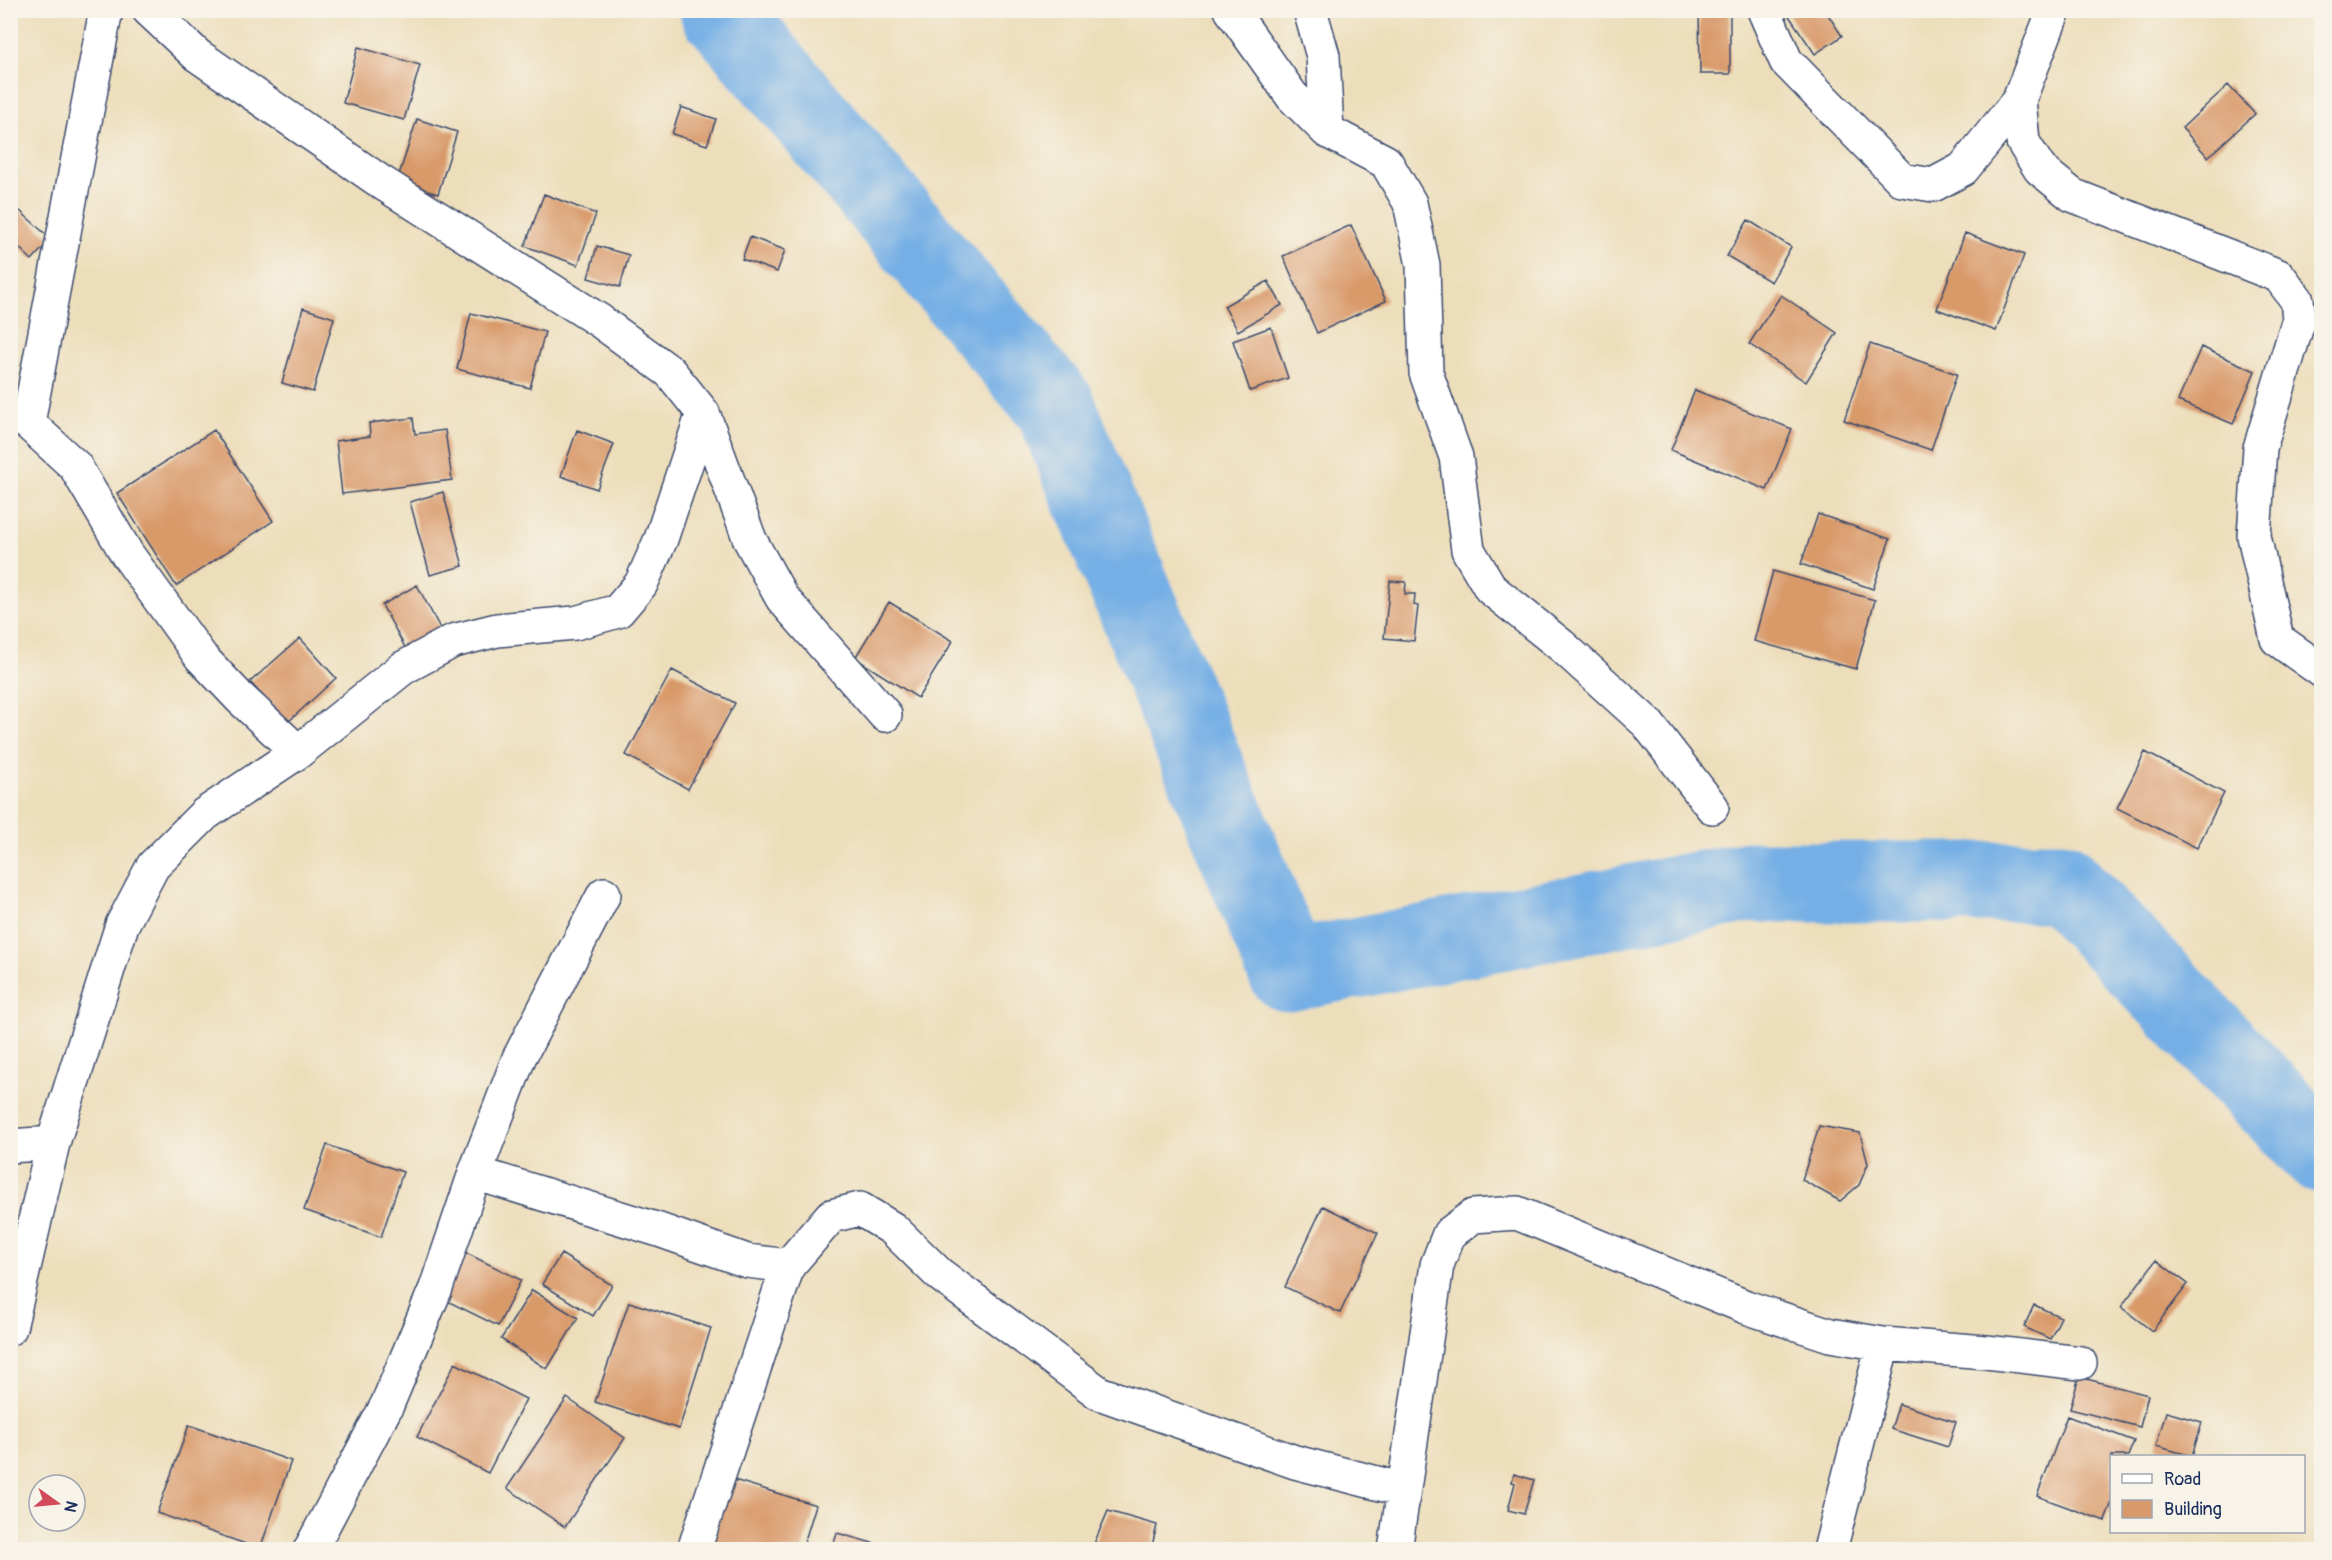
<svg xmlns="http://www.w3.org/2000/svg" width="2332" height="1560" viewBox="0 0 2332 1560" font-family="Pangolin,sans-serif">
  <style>
    .lines { fill: none; stroke-linecap: round; stroke-linejoin: round }
    .river { stroke: #74afe5; stroke-width: 81 }
    .building { fill: #d99a6b }
    .minor-casing { stroke: #3a496c; stroke-width: 36 }
    .minor { stroke: #fff; stroke-width: 33 }
  </style>
  <rect width="100%" height="100%" fill="#f7f3e8"/>
  <filter id="ink" filterUnits="userSpaceOnUse"><feTurbulence type="fractalNoise" baseFrequency=".0167" numOctaves="2"/><feDisplacementMap in="SourceGraphic" scale="12" xChannelSelector="R" yChannelSelector="G"/><feConvolveMatrix kernelMatrix="1 2 1 2 8 2 1 2 1" color-interpolation-filters="sRGB"/></filter>
  <filter id="wash" filterUnits="userSpaceOnUse"><feTurbulence type="fractalNoise" baseFrequency=".008" numOctaves="4" result="noise"/><feDisplacementMap in="SourceGraphic" scale="24" xChannelSelector="R" yChannelSelector="G"/><feGaussianBlur stdDeviation="1.35" result="paint"/><feColorMatrix in="noise" values="0 0 0 0 0 0 0 0 0 0 0 0 0 0 0 0 0 1.4 0 .05"/><feComposite in="paint" operator="in"/></filter>
  <g filter="url(#wash)">
    <rect width="100%" height="100%" fill="#eddebb"/>
    <g class="lines">
      <!-- river -->
      <path class="river" d="M720,10L1055,406L1288,971L1748,882H2061L2322,1154"/>
    </g>
    <g id="blocks">
      <!-- building -->
      <path class="building" d="M1699,10H1730V74H1700Z
        M1798,10H1825L1842,36L1815,54L1789,16Z
        M358,47L420,65L404,120L343,103Z
        M2228,85L2255,114L2208,157L2182,128Z
        M681,107L716,119L707,145L672,134Z
        M417,119L457,132L438,194L397,181Z
        M544,194L596,214L578,265L525,246Z
        M10,202L51,239L32,260L10,239Z
        M1748,220L1791,247L1771,282L1727,256Z
        M1351,225L1386,301L1317,333L1283,256Z
        M1965,233L2024,255L1996,331L1937,309Z
        M750,237L785,250L777,272L742,259Z
        M597,246L629,255L620,287L588,278Z
        M1268,281L1282,305L1238,331L1224,306Z
        M1781,295L1837,333L1806,382L1749,344Z
        M303,308L334,318L313,392L282,383Z
        M471,313L545,332L530,388L457,369Z
        M1271,327L1288,378L1250,391L1233,341Z
        M1870,344L1957,374L1931,450L1844,420Z
        M2201,347L2255,371L2233,424L2178,401Z
        M1695,390L1792,429L1767,490L1671,450Z
        M413,418L415,434L445,430L452,480L342,494L336,441L370,436L369,423Z
        M214,430L273,521L176,586L117,493Z
        M577,430L614,444L597,489L561,476Z
        M443,492L463,566L430,575L410,502Z
        M1818,514L1890,539L1873,589L1801,564Z
        M1773,571L1875,600L1856,669L1754,641Z
        M1390,581L1406,582L1405,594H1415L1414,605L1418,606L1414,641L1384,638Z
        M417,585L441,630L406,649L382,605Z
        M889,602L953,641L918,698L855,658Z
        M300,638L336,678L287,723L250,682Z
        M672,670L735,703L688,789L626,755Z
        M2145,752L2224,793L2197,848L2117,808Z
        M1819,1126L1860,1133L1868,1164L1859,1185L1840,1201L1802,1180Z
        M327,1145L403,1172L381,1237L304,1210Z
        M1323,1206L1378,1233L1340,1313L1285,1287Z
        M466,1253L521,1280L498,1326L443,1299Z
        M561,1254L612,1285L593,1316L542,1284Z
        M2156,1260L2188,1284L2152,1331L2121,1307Z
        M532,1290L578,1318L547,1369L501,1339Z
        M629,1302L711,1328L679,1429L595,1402Z
        M2034,1305L2061,1317L2050,1339L2024,1327Z
        M455,1363L526,1399L488,1473L417,1437Z
        M2079,1377L2148,1395L2140,1427L2070,1409Z
        M567,1398L625,1438L565,1527L507,1488Z
        M1899,1404L1956,1422L1948,1447L1891,1429Z
        M2166,1412L2202,1422L2192,1456L2156,1446Z
        M2067,1416L2134,1441L2128,1456H2112V1502L2105,1521L2037,1496Z
        M189,1425L291,1461L260,1549L157,1513Z
        M1514,1474L1534,1480L1524,1514L1508,1510L1515,1483L1512,1482Z
        M731,1479L816,1505L802,1550H710Z
        M1108,1511L1157,1525L1151,1550H1105L1093,1546Z
        M837,1533L883,1546V1550H832Z
        M906,1544L926,1549L925,1550H905Z"/>
    </g>
  </g>
  <g filter="url(#ink)">
    <use href="#blocks" fill-opacity="0" stroke="#3a496c" stroke-width="1.5"/>
    <g class="lines">
      <!-- minor casing -->
      <g class="minor-casing">
        <path id="minor" d="M149,10L197,55L381,182L600,321L670,372L703,413L750,540L782,598L885,715
          M1231,10L1292,96L1327,131L1386,162L1410,203L1423,265L1426,373L1456,457L1468,550L1491,589L1562,646L1647,723L1712,807
          M1310,10L1323,56L1327,131
          M1764,10L1786,61L1902,180L1933,185L1963,169L2019,100
          M2054,10L2019,100L2023,142L2040,169L2072,195L2279,276L2297,300L2299,319L2260,448L2254,536L2277,639L2322,671
          M10,414L28,423L75,466L127,554L201,657L240,698L298,752
          M28,423L106,10
          M10,1146L53,1143
          M475,1173L659,1230L747,1261L788,1266L831,1216L860,1209L893,1229L939,1274L1099,1393L1295,1462L1404,1490
          M10,1328L53,1143L122,925L153,866L205,814L298,752L403,668L453,641L497,630L575,623L618,611L641,584L661,539L703,413
          M310,1550L387,1405L436,1288L475,1173L519,1058L604,894
          M694,1550L788,1266
          M1395,1550L1437,1265L1449,1234L1473,1216L1517,1213L1746,1307L1830,1335L1883,1344L1986,1352L2080,1363
          M1830,1550L1883,1344"/>
      </g>
      <!-- minor -->
      <use href="#minor" class="minor"/>
    </g>
  </g>
  <!-- margin -->
  <rect width="2332" height="1560" fill="none" stroke="#f7f3e8" stroke-width="36"/>
  <!-- legend -->
  <rect x="2110" y="1455" width="195" height="78" fill="#f7f3e8" stroke="#9fa5b1" stroke-width="1.5"/>
  <rect x="2122" y="1474" width="30" height="9" fill="#ffffff" stroke="#9fa5b1" stroke-width="1.5"/>
  <text x="2164" y="1485" font-size="18" fill="#1b2f5e">Road</text>
  <rect x="2122" y="1500" width="30" height="18" fill="#d99a6b" stroke="#9fa5b1" stroke-width="1.5"/>
  <text x="2164" y="1515" font-size="18" fill="#1b2f5e">Building</text>
  <!-- north arrow -->
  <g transform="translate(57 1503) rotate(105)"><circle r="28" fill="#f7f3e8" stroke="#9fa5b1" stroke-width="1.5"/>
  <path d="M0-4.5L10 22L0 15L-10 22Z" fill="#d1495b"/>
  <text y="-9" font-size="16" font-weight="bold" text-anchor="middle" fill="#1b2f5e">N</text>
  </g>
</svg>
